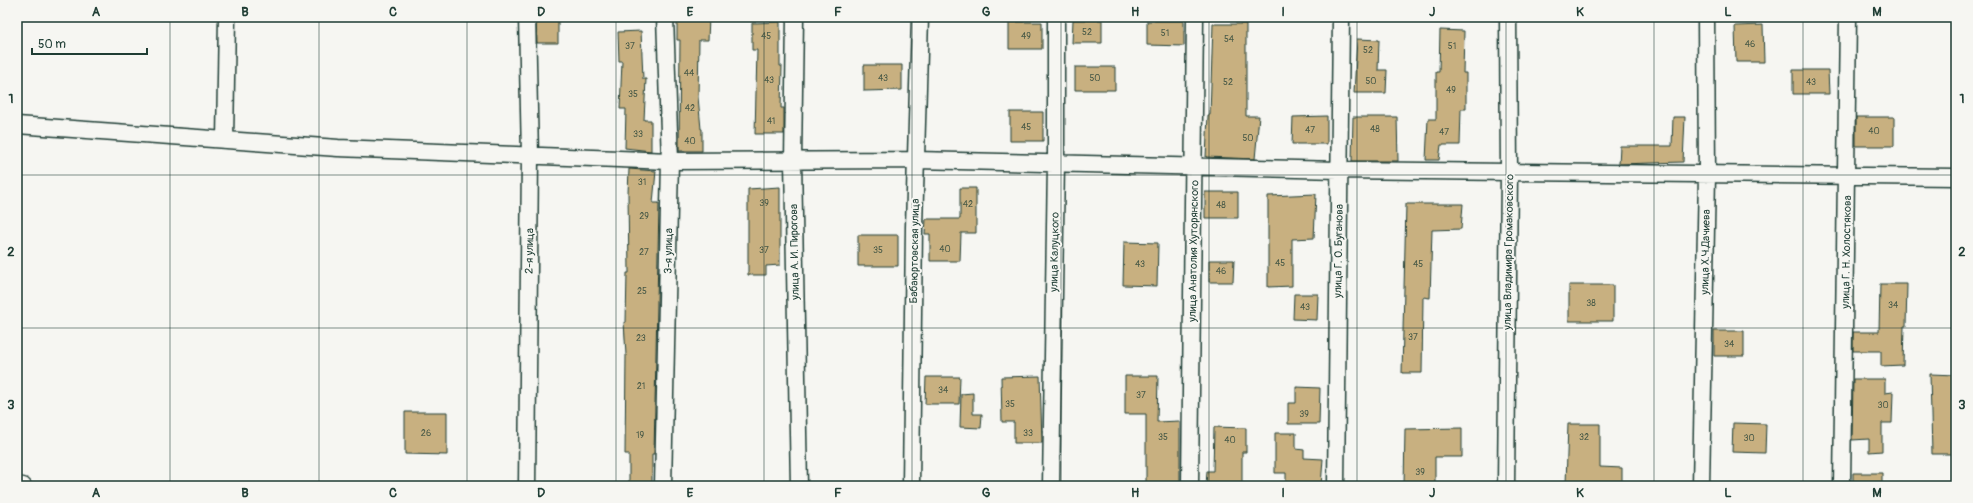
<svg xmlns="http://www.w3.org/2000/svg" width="1973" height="503" viewBox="0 0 1973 503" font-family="Pangolin,sans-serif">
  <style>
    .building { fill: #c8b080; stroke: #1f3d34 }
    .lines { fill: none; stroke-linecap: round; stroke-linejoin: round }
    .street-casing { stroke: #1f3d34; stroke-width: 19 }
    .street { stroke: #f6f6f2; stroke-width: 16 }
    .grid { fill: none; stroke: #1f3d34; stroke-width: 1; stroke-opacity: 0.55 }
    .labels { text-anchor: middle; stroke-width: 4; stroke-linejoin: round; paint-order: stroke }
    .number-label { font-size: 9px; fill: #495a47 }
    .street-label { font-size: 11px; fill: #1f3d34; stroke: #f6f6f2 }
    .neatline { fill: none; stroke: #1f3d34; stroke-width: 1.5 }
    .grid-label { font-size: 13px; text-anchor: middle; font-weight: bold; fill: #1f3d34 }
  </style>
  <rect width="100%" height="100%" fill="#f6f6f2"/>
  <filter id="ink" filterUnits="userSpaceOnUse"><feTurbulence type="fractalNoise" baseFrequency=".025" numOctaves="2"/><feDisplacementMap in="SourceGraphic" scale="8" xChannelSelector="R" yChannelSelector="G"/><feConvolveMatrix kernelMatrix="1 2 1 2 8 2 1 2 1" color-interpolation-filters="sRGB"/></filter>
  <g filter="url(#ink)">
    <!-- building -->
    <path class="building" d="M536,17H558V43H537Z
      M677,17H709L708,40H699L698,97L701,129H702V151H679L680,40H677Z
      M1073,20H1102V43H1072Z
      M1147,21H1184V46L1147,45Z
      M780,22V66H782L781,108H784V134H755L757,50H752V23Z
      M1009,22H1042V49H1009Z
      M1213,24H1246V116H1259L1255,159L1206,157L1208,115H1210Z
      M1763,25L1764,62H1736L1735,26Z
      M1440,30L1464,31L1463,73H1466V109H1461L1460,145H1441L1439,160H1426L1428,119H1436V72H1439Z
      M641,31L643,79H646L644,120H651V151L625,148L626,109H620L622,61H619L618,32Z
      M1357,39L1379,40L1378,70H1387L1386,93H1354Z
      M864,65H902V90L864,91Z
      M1075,67H1115V90H1075Z
      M1793,70H1828L1829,94H1793Z
      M1010,112H1043V141H1010Z
      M1327,116V144H1292L1293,117Z
      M1353,117H1397L1398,161H1352Z
      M1673,117H1685L1683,162L1619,164L1620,146H1672Z
      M1856,117H1894V146H1856Z
      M629,169L656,171L653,203H659L654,454H652V486H629V454H625L626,355L624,322H626L627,273H629L628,193Z
      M780,187V265L766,266V275H748V189Z
      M960,188H976V233H961L960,261H930V234H925L926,219H960Z
      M1205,192H1238V218H1205Z
      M1316,194L1314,238L1292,239V286L1268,287V196Z
      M1406,204H1463L1461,229L1432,230L1430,298L1423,297L1422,373H1402Z
      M858,235H898V266H858Z
      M1124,242L1158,243L1157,286L1123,285Z
      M1209,260H1234L1233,282H1209Z
      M1880,284H1907L1906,326H1904L1903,365L1881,366V351H1853V332H1879Z
      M1569,285H1613V321H1569Z
      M1294,294H1318L1317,320L1293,319Z
      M1714,331H1744V356H1714Z
      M1930,374L1956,375V454H1932Z
      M1040,376L1042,443H1014V422H1002L1001,377Z
      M1125,376H1158L1157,422L1180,421V486H1146V414H1125Z
      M926,377H960L959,404H925Z
      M1853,379H1885V393L1893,392L1892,423H1882V451L1869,452V439L1852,440Z
      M1296,387L1320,388L1319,424H1288V403H1296Z
      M973,393V414H982L981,428L960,427L961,394Z
      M405,412H447V455L405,454Z
      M1733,423L1766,424L1765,453L1732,452Z
      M1568,424H1600V467L1622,468V486L1566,484Z
      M1214,427L1246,428V452H1242V486H1206L1207,471H1213Z
      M1462,428V457H1435V486H1404L1405,429Z
      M1275,433H1296V449L1304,450V458L1323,459L1321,486H1286V473H1275Z
      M1853,473H1882V486H1853Z"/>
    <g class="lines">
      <!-- street casing -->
      <g class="street-casing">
        <path id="street" d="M795,17L793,161L799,486
          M17,125L338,148L670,161L916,160L1339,170L1956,177
          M225,140L227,17
          M17,485L23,486
          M527,486L530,156L527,17
          M663,486L670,161L665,17
          M911,486L914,227L920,17
          M1051,486L1056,163V17
          M1190,486L1195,17
          M1336,486L1341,17
          M1506,486L1509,172L1508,17
          M1701,486L1707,175L1706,17
          M1842,486L1848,17"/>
      </g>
      <!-- street -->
      <use href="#street" class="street"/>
    </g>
  </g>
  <!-- grid -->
  <path class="grid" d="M170,17V486M319,17V486M467,17V486M616,17V486M764,17V486M912,17V486M1061,17V486M1209,17V486M1357,17V486M1506,17V486M1654,17V486M1803,17V486M17,175H1956M17,328H1956"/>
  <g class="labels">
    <!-- number labels -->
    <g class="number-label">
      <text x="1087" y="35">52</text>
      <text x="1165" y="36">51</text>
      <text x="766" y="39">45</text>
      <text x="1026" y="39">49</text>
      <text x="1229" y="42">54</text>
      <text x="1750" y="47">46</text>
      <text x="630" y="49">37</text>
      <text x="1452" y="49">51</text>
      <text x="1368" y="53">52</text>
      <text x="689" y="76">44</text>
      <text x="883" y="81">43</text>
      <text x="1095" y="81">50</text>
      <text x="769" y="83">43</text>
      <text x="1371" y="84">50</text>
      <text x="1228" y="85">52</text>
      <text x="1811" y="85">43</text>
      <text x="1451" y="93">49</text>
      <text x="633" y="97">35</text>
      <text x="690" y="111">42</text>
      <text x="771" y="124">41</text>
      <text x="1026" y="130">45</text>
      <text x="1375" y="132">48</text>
      <text x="1310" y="133">47</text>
      <text x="1874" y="134">40</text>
      <text x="1444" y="135">47</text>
      <text x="638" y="137">33</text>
      <text x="1248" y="141">50</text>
      <text x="690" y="144">40</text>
      <text x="642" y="185">31</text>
      <text x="764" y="206">39</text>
      <text x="968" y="207">42</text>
      <text x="1221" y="208">48</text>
      <text x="644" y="219">29</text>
      <text x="945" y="252">40</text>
      <text x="764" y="253">37</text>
      <text x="878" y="253">35</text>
      <text x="644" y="255">27</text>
      <text x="1280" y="266">45</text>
      <text x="1140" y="267">43</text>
      <text x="1418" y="267">45</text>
      <text x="1221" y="274">46</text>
      <text x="642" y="294">25</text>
      <text x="1591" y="306">38</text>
      <text x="1893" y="308">34</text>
      <text x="1305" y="310">43</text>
      <text x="1413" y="340">37</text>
      <text x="641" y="341">23</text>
      <text x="1729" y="347">34</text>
      <text x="641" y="389">21</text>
      <text x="943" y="393">34</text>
      <text x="1141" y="398">37</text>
      <text x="1010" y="407">35</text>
      <text x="1883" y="408">30</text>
      <text x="1304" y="417">39</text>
      <text x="426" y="436">26</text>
      <text x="1028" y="436">33</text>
      <text x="640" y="438">19</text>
      <text x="1163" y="440">35</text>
      <text x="1584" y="440">32</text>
      <text x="1749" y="441">30</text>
      <text x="1230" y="443">40</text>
      <text x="1420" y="475">39</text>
    </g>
    <!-- street labels -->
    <g class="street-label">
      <text transform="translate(529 251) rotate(-89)" y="4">2-я улица</text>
      <text transform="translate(668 251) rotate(-89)" y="4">3-я улица</text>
      <text transform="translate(914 251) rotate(-89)" y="4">Бабаюртовская улица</text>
      <text transform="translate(1193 251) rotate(-89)" y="4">улица Анатолия Хуторянского</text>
      <text transform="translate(1338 251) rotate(-89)" y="4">улица Г. О. Буганова</text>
      <text transform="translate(794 252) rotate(-91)" y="4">улица А. И. Пирогова</text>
      <text transform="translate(1054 252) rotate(-89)" y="4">улица Калуцкого</text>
      <text transform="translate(1508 252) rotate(-89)" y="4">улица Владимира Громаковского</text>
      <text transform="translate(1705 252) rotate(-89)" y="4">улица Х.Ч.Дачиева</text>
      <text transform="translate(1846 252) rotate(-89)" y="4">улица Г. Н. Холостякова</text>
    </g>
  </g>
  <!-- margin -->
  <rect width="1973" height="503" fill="none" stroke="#f6f6f2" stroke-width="44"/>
  <!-- scale -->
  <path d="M32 48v6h115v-6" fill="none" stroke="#1f3d34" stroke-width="2"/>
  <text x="38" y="48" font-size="12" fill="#1f3d34" stroke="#f6f6f2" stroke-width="3" paint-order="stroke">50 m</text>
  <rect x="22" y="22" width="1929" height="459" class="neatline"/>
  <g class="grid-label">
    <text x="96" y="16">A</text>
    <text x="245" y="16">B</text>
    <text x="393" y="16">C</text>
    <text x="541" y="16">D</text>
    <text x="690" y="16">E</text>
    <text x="838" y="16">F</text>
    <text x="986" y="16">G</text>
    <text x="1135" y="16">H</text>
    <text x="1283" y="16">I</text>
    <text x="1432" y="16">J</text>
    <text x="1580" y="16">K</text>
    <text x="1728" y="16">L</text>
    <text x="1877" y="16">M</text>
    <text x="11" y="103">1</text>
    <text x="1962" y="103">1</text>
    <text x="11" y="256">2</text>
    <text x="1962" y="256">2</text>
    <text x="11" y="409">3</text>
    <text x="1962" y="409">3</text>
    <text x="96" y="497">A</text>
    <text x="245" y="497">B</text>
    <text x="393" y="497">C</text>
    <text x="541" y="497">D</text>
    <text x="690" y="497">E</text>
    <text x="838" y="497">F</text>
    <text x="986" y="497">G</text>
    <text x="1135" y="497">H</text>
    <text x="1283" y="497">I</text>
    <text x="1432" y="497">J</text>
    <text x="1580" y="497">K</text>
    <text x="1728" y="497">L</text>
    <text x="1877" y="497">M</text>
  </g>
</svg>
